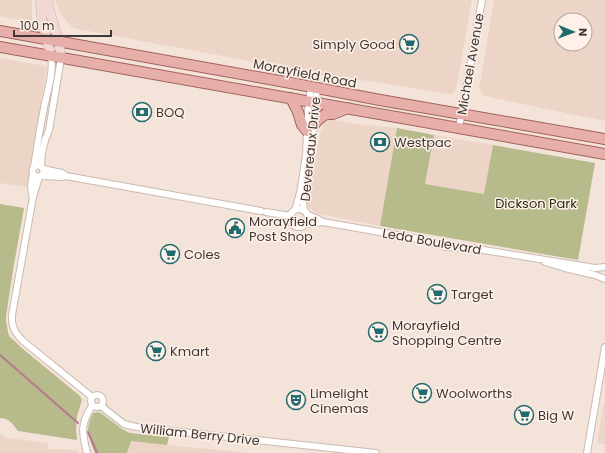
<svg xmlns="http://www.w3.org/2000/svg" width="605" height="453" viewBox="0 0 605 453" font-family="Poppins,sans-serif">
  <style>
    .built { fill: #ecd5c6; fill-rule: evenodd }
    .green { fill: #b7ba8a }
    .lines { fill: none; stroke-linecap: round; stroke-linejoin: round }
    .stream { stroke: #b6788e; stroke-width: 2 }
    .minor-casing { stroke: #cabab0; stroke-width: 8 }
    .secondary-casing { stroke: #cabab0; stroke-width: 10 }
    .primary-casing { stroke: #a1635d; stroke-width: 12 }
    .minor { stroke: #fff; stroke-width: 6 }
    .secondary { stroke: #f3d7d5; stroke-width: 9 }
    .primary { stroke: #e6afaa; stroke-width: 10 }
    .labels { text-anchor: middle; stroke-width: 3; stroke-linejoin: round; paint-order: stroke }
    .poi-label { font-size: 13px; fill: #3f3935; stroke: #fff1e9; text-anchor: start }
    .street-label { font-size: 13px; fill: #3f3935; stroke: #fff1e9 }
    .park-label { font-size: 13px; fill: #2b2c10; stroke: #fff1e9 }
  </style>
  <rect width="100%" height="100%" fill="#f4e3d9"/>
  <!-- built -->
  <path class="built" d="M0,0H32V22L0,16Z
    M55,0H472L456,89L452,94H445L383,83L330,76L73,28L62,16Z
    M494,0H605L604,5L605,6V121L484,96L479,89ZM561,20H585V44H561Z
    M0,58L45,66L47,68L27,187L0,183Z
    M330,120H333L365,125L397,128L380,226L319,214L315,213L309,207L307,204V198L321,130L325,123Z
    M434,135L493,145L485,194L425,184Z
    M605,405V444L597,443L603,406Z
    M0,433L8,438L48,443V449L77,450L79,453H0Z
    M131,441L167,445L250,453H127Z"/>
  <!-- green -->
  <path class="green" d="M397,128L434,135L425,184L484,194L493,145L595,163L578,260L380,226Z
    M0,204L24,208L13,270L6,316V322L9,336L23,349L80,396L82,400L77,416L76,430L77,440L18,431C13,424 9,418 0,418Z
    M98,412L101,413L122,429L130,433L169,437L167,445L131,441L127,453H95C89,437 84,430 93,413Z"/>
  <g class="lines">
    <!-- stream -->
    <path class="stream" d="M0,355L78,423
      M88,432L97,453"/>
    <!-- minor casing -->
    <g class="minor-casing">
      <path id="minor" d="M459,128L482,0
        M310,152L313,135L317,88
        M32.5 171a5.5 5.5 0 1 1 11 0a5.5 5.5 0 1 1-11 0Z
        M41,166C41,154 44,141 49,130L61,58
        M34,167C37,147 40,128 44,108C47,92 54,73 51,56
        M43,169L62,173L66,176
        M41,176L62,177L66,176L261,211
        M39,177L33,197L12,315C11,326 15,333 23,341L92,397
        M304,190L303,202L304,211
        M32,195L31,185L33,174
        M290 218a9 9 0 1 1 18 0a9 9 0 1 1-18 0Z
        M295,210L300,193L306,155L308,111L311,87
        M266,212L291,216
        M308,215L318,219L323,222
        M306,224L323,222L414,238L446,247L471,248L595,268L605,267
        M545,262L565,268L595,275L605,279
        M91 401a6 6 0 1 1 12 0a6 6 0 1 1-12 0Z
        M101,406L124,424L136,427L376,453
        M87,453C82,433 80,424 92,406
        M587,453L605,347"/>
    </g>
    <!-- secondary casing -->
    <g class="secondary-casing">
      <path id="secondary" d="M40,0L42,21L51,56
        M48,0L50,12L59,42L61,58"/>
    </g>
    <!-- primary casing -->
    <g class="primary-casing">
      <path id="primary" d="M0,31L291,83L380,100L605,139
        M0,47L605,154
        M291,98L298,112L302,125L307,131
        M314,125L317,121L323,116L326,114H333L348,108"/>
    </g>
    <!-- minor -->
    <use href="#minor" class="minor"/>
    <!-- secondary -->
    <use href="#secondary" class="secondary"/>
    <!-- primary -->
    <use href="#primary" class="primary"/>
  </g>
  <!-- icons -->
  <defs>
    <g id="supermarket-ring" transform="scale(1)"><circle r="9.5" fill="#fff1e9" stroke="#1f6b6d" stroke-width="1.5"/><path d="M-6-5.5h2.5l.6 2H6L4.5 2H-2.5L-4.4-4H-6ZM-1.5 3.2a1.3 1.3 0 1 0 .1 0ZM3 3.2a1.3 1.3 0 1 0 .1 0Z" fill="#1f6b6d"/></g>
    <g id="bank-ring" transform="scale(1)"><circle r="9.5" fill="#fff1e9" stroke="#1f6b6d" stroke-width="1.5"/><path d="M-6-4H6V4H-6ZM0-2.3a2.3 2.3 0 1 0 0 4.6a2.3 2.3 0 1 0 0-4.6Z" fill="#1f6b6d"/></g>
    <g id="civic-ring" transform="scale(1)"><circle r="9.5" fill="#fff1e9" stroke="#1f6b6d" stroke-width="1.5"/><path d="M-.6-6.5H3V-4.5H.6V-3L4-1V1h2V6H-6V1h2V-1L-.6-3ZM-1.2 2.5V6h2.4V2.5Z" fill="#1f6b6d"/></g>
    <g id="theatre-ring" transform="scale(1)"><circle r="9.5" fill="#fff1e9" stroke="#1f6b6d" stroke-width="1.5"/><path d="M-5-5.5Q0-4 5-5.5V0Q5 5 0 6Q-5 5-5 0ZM-3.3-2.5H-1v1.5H-3.3ZM1-2.5H3.3v1.5H1ZM-2.8 1Q0 5.5 2.8 1Z" fill="#1f6b6d"/></g>
  </defs>
  <g fill-rule="evenodd">
    <use href="#supermarket-ring" x="409" y="44"/>
    <use href="#bank-ring" x="142" y="112"/>
    <use href="#bank-ring" x="380" y="142"/>
    <use href="#civic-ring" x="235" y="228"/>
    <use href="#supermarket-ring" x="170" y="254"/>
    <use href="#supermarket-ring" x="437" y="294"/>
    <use href="#supermarket-ring" x="378" y="332"/>
    <use href="#supermarket-ring" x="156" y="351"/>
    <use href="#supermarket-ring" x="422" y="393"/>
    <use href="#theatre-ring" x="296" y="400"/>
    <use href="#supermarket-ring" x="524" y="415"/>
  </g>
  <g class="labels">
    <!-- poi labels -->
    <g class="poi-label">
      <text x="395" y="49" text-anchor="end">Simply Good</text>
      <text x="156" y="117">BOQ</text>
      <text x="394" y="147">Westpac</text>
      <text x="249" y="226">Morayfield<tspan x="249" dy="15">Post Shop</tspan></text>
      <text x="184" y="259">Coles</text>
      <text x="451" y="299">Target</text>
      <text x="392" y="330">Morayfield<tspan x="392" dy="15">Shopping Centre</tspan></text>
      <text x="170" y="356">Kmart</text>
      <text x="310" y="398">Limelight<tspan x="310" dy="15">Cinemas</tspan></text>
      <text x="436" y="398">Woolworths</text>
      <text x="538" y="420">Big W</text>
    </g>
    <!-- street labels -->
    <g class="street-label">
      <text transform="translate(470 64) rotate(-80)" y="5">Michael Avenue</text>
      <text transform="translate(305 73) rotate(11)" y="5">Morayfield Road</text>
      <text transform="translate(310 149) rotate(-84)" y="5">Devereaux Drive</text>
      <text transform="translate(432 241) rotate(10)" y="5">Leda Boulevard</text>
      <text transform="translate(200 434) rotate(6)" y="5">William Berry Drive</text>
    </g>
    <!-- park labels -->
    <g class="park-label">
      <text x="536" y="208">Dickson Park</text>
    </g>
  </g>
  <!-- north arrow -->
  <g transform="translate(573 32) rotate(91)"><circle r="19" fill="#fff1e9" stroke="#b2a7a1"/>
  <path d="M0-3L7 15L0 10L-7 15Z" fill="#1f6b6d"/>
  <text y="-6" font-size="11" font-weight="bold" text-anchor="middle" fill="#3f3935">N</text>
  </g>
  <!-- scale -->
  <path d="M14 30v6h97v-6" fill="none" stroke="#3f3935" stroke-width="2"/>
  <text x="20" y="30" font-size="12" fill="#3f3935" stroke="#fff1e9" stroke-width="3" paint-order="stroke">100 m</text>
</svg>
